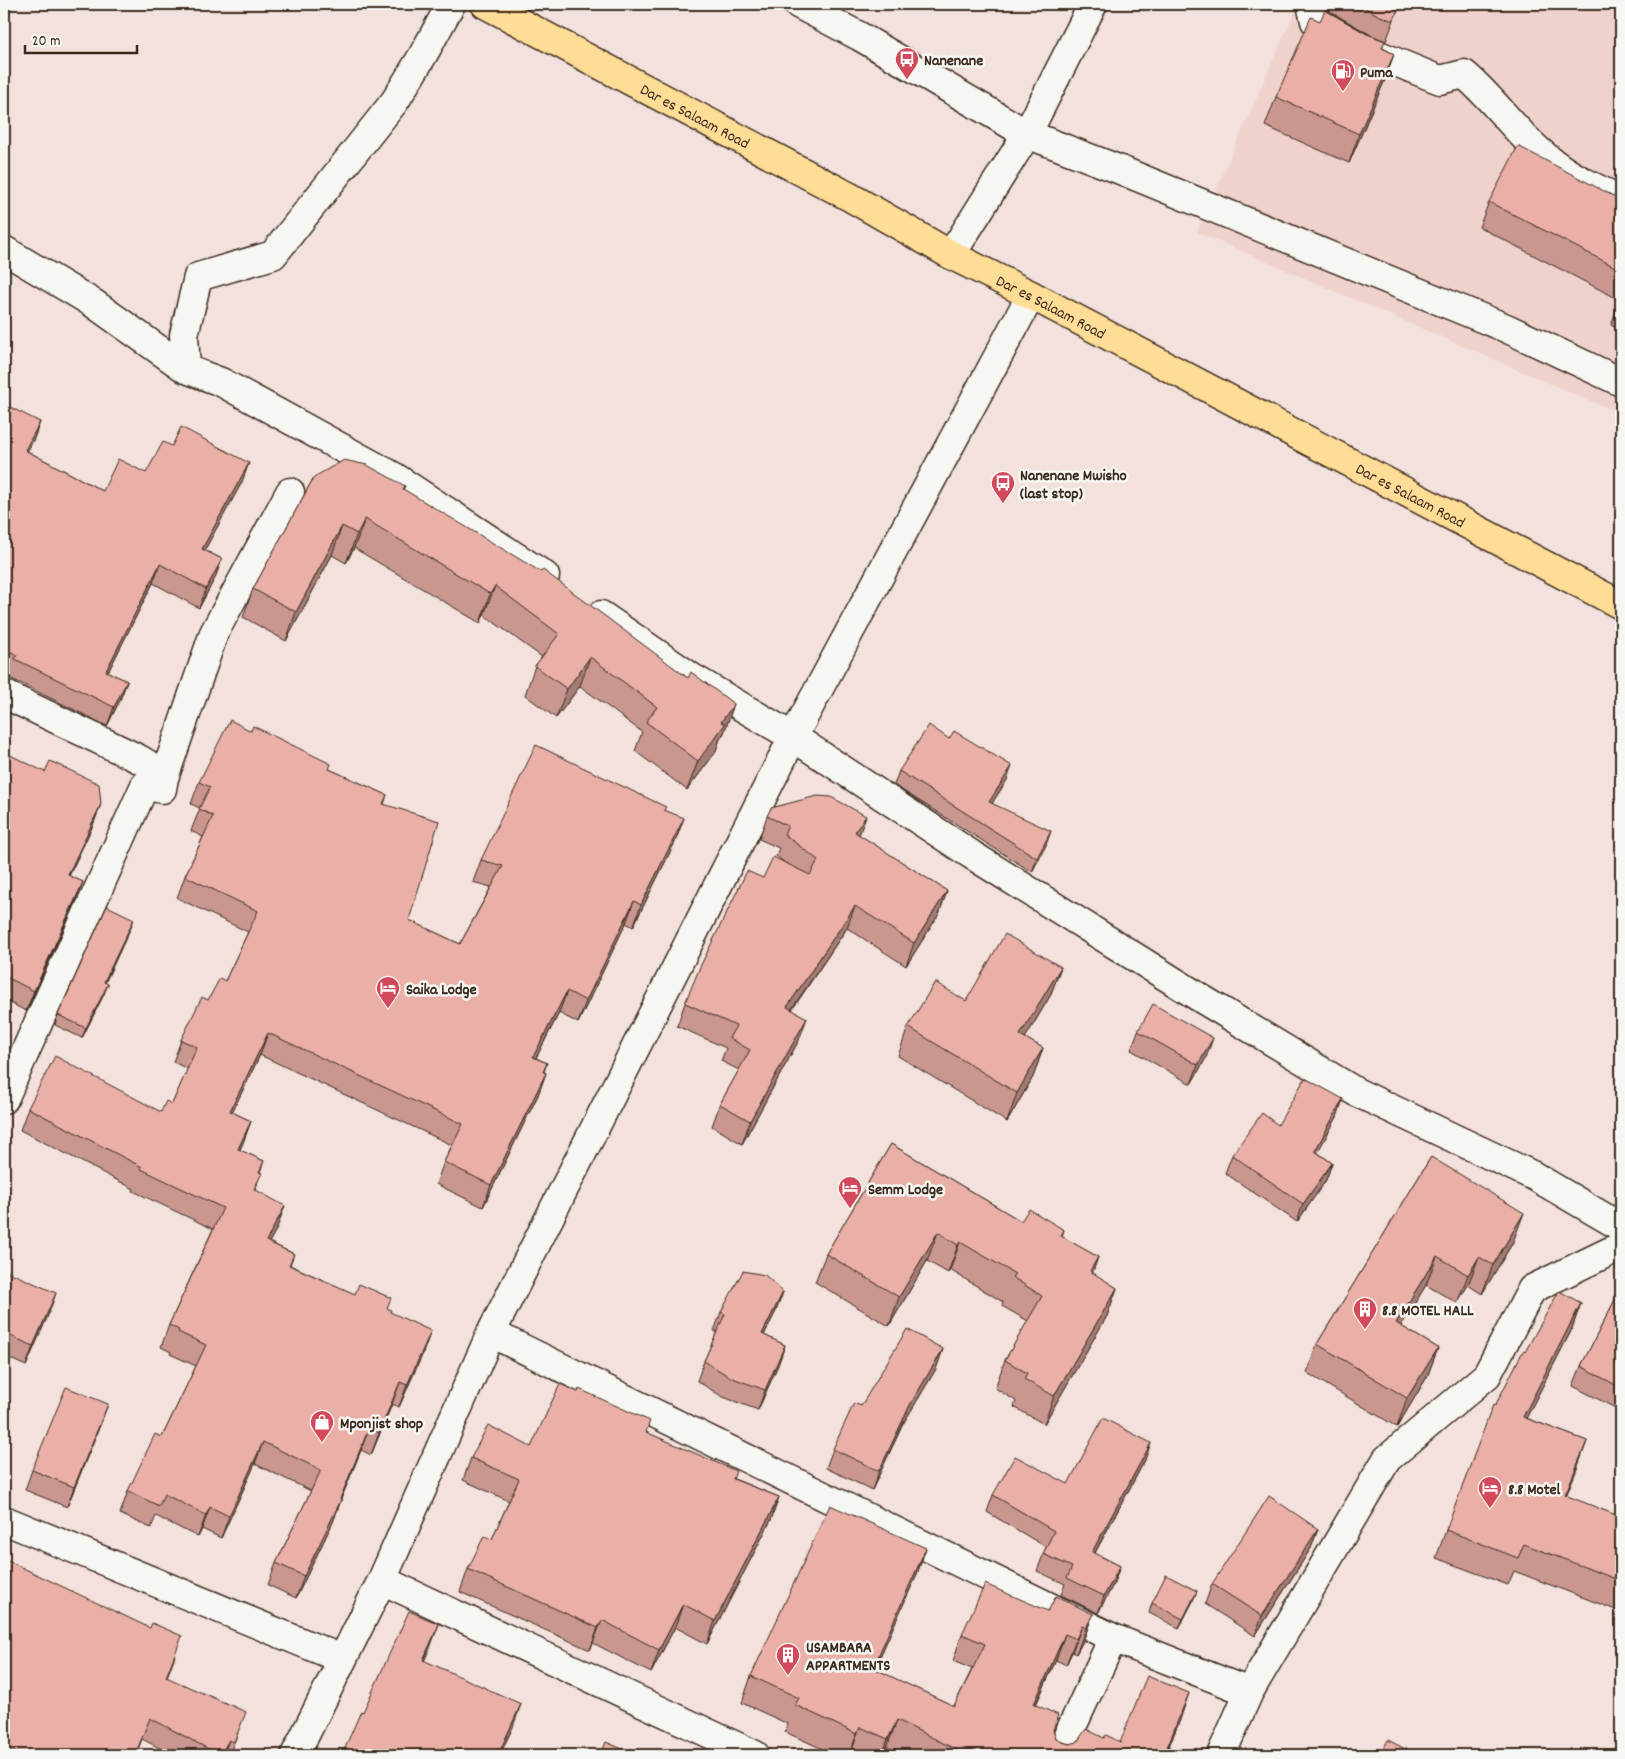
<svg xmlns="http://www.w3.org/2000/svg" width="1625" height="1759" viewBox="0 0 1625 1759" font-family="Dekko,sans-serif">
  <style>
    .built { fill: #f0d2cc }
    .lines { fill: none; stroke-linecap: round; stroke-linejoin: round }
    .minor-casing { stroke: #3b2a1e; stroke-width: 31 }
    .highway-casing { stroke: #3b2a1e; stroke-width: 31 }
    .minor { stroke: #f6f6f2; stroke-width: 28 }
    .highway { stroke: #ffdd96; stroke-width: 28 }
    .wall { fill: #c99790; stroke: #3b2a1e }
    .shaded-wall { fill: #a47b76; stroke: #3b2a1e }
    .building { fill: #eab0a8; stroke: #3b2a1e }
    .labels { text-anchor: middle; stroke-width: 5; stroke-linejoin: round; paint-order: stroke }
    .poi-label { font-size: 16px; font-weight: bold; fill: #3b2a1e; stroke: #f6f6f2; text-anchor: start }
    .street-label { font-size: 16px; fill: #3b2a1e; stroke: #f6f6f2 }
  </style>
  <rect width="100%" height="100%" fill="#f2e1dc"/>
  <filter id="ink" filterUnits="userSpaceOnUse"><feTurbulence type="fractalNoise" baseFrequency=".02" numOctaves="2"/><feDisplacementMap in="SourceGraphic" scale="10" xChannelSelector="R" yChannelSelector="G"/><feConvolveMatrix kernelMatrix="1 2 1 2 8 2 1 2 1" color-interpolation-filters="sRGB"/></filter>
  <g filter="url(#ink)">
    <!-- built -->
    <path class="built" d="M1298,4H1621V414L1197,232Z"/>
    <g class="lines">
      <!-- minor casing -->
      <g class="minor-casing">
        <path id="minor" d="M451,4L423,55L395,101L273,255L198,277L184,335L186,369L221,382L393,476L545,576
          M798,4L859,36L1027,134L1118,169L1506,328L1621,382
          M1311,4L1315,21L1364,49L1440,80L1464,74C1494,99 1515,132 1545,156C1567,175 1595,188 1621,200
          M4,250L93,303L186,369
          M951,255L1027,134L1093,4
          M601,615L691,677L793,737L972,855L1202,999L1356,1092L1534,1176L1621,1227
          M4,694L139,759L157,770L164,778
          M4,1099L145,785L162,789L164,778L214,633L290,492
          M491,1333L1113,1638L1249,1692
          M4,1520L342,1659
          M382,1580L755,1755
          M295,1755L382,1580L491,1333L793,737L1031,295
          M1059,1755L1113,1638
          M1221,1755L1249,1692L1387,1459L1487,1375L1532,1289L1621,1246"/>
      </g>
      <!-- highway casing -->
      <g class="highway-casing">
        <g id="highway">
          <path id="s1" d="M485,4L850,197L951,255L1031,295L1621,605"/>
        </g>
      </g>
      <!-- minor -->
      <use href="#minor" class="minor"/>
      <!-- highway -->
      <use href="#highway" class="highway"/>
    </g>
    <!-- wall -->
    <path class="wall" d="M1328,4H1400L1386,41L1371,35L1329,11Z
      M1320,21L1367,34L1383,48L1394,54L1384,82L1349,163L1265,126L1276,97Z
      M1621,200V331L1611,325L1620,300L1479,227L1489,202Z
      M4,409L40,422L33,441L27,451L103,491L146,473L242,482L204,550L222,559L215,578L199,608L153,583L108,672L127,681L120,700L107,726L8,677L10,673L4,670Z
      M314,477L405,486L403,490L688,678L734,704L724,733L720,739L715,753L687,790L635,751L642,732L580,686L556,718L525,695L535,666L542,657L484,615L480,623L354,548L346,563L332,555L286,641L243,617L253,589Z
      M251,731L329,769L387,795L384,804L409,920L460,944L491,887L473,882L481,860L665,810L676,840L633,927L626,923L578,1023L559,1013L536,1058L547,1063L544,1072L546,1073L538,1095L483,1207L436,1184L444,1162L452,1145L260,1055L232,1112L251,1121L240,1150L264,1161L260,1172L256,1189L277,1228L269,1242L294,1254L290,1265L387,1309L423,1353L399,1407L392,1404L371,1455L361,1450L341,1499V1500L333,1522L296,1598L268,1585L276,1563L311,1491L255,1464L221,1538L202,1529L198,1537L156,1516L151,1528L120,1514L128,1491L162,1437L196,1366L170,1354L171,1352L161,1347L169,1325L213,1229L133,1191L134,1189L20,1130L28,1108L161,1112L172,1104L188,1069L173,1062L181,1040L208,1000L225,981L248,932L177,898L185,876L203,837L191,831L200,808L191,804L199,782Z
      M4,752L101,804L93,825L69,876L83,882L75,902L26,1011L4,1000Z
      M899,771L1007,780L992,803L1046,845L1032,872L894,785Z
      M767,816L859,835L947,891L939,914L906,966L847,928L792,1010L799,1040L742,1144L712,1126L720,1104L739,1070L721,1061L726,1048L677,1026L685,1003L784,862L776,856L779,848L759,839Z
      M134,919L130,929L105,982L104,994L82,1038L55,1025L58,1015Z
      M1061,967L1050,996L1025,1038L1043,1048L1033,1077L1007,1122L898,1056L908,1027L966,1001Z
      M1138,1031L1206,1058L1191,1084L1131,1050Z
      M1343,1099L1337,1117L1317,1152L1332,1163L1326,1180L1297,1222L1225,1173L1232,1155L1278,1125Z
      M891,1144L1021,1221L1064,1230L1062,1237L1098,1257L1092,1273L1117,1288L1107,1316L1044,1424L1014,1407L1016,1401L995,1388L1005,1360L1028,1321L1002,1306L1003,1302L950,1270L948,1273L927,1261L889,1326L815,1282L826,1254Z
      M1431,1157L1513,1242L1482,1294L1468,1285L1457,1303L1426,1285L1401,1326L1438,1348L1427,1377L1397,1427L1307,1373L1317,1344Z
      M4,1270L49,1313L26,1366L4,1356Z
      M1621,1288V1411L1573,1386L1581,1366Z
      M783,1292L776,1311L764,1335L785,1345L778,1365L758,1410L723,1397L697,1381L704,1361L717,1332L714,1331L721,1312Z
      M1581,1303L1571,1331L1526,1418L1587,1441L1566,1496L1621,1517V1612L1514,1571L1508,1585L1436,1558L1446,1530L1495,1406L1525,1352Z
      M943,1349L936,1369L903,1424L872,1490L826,1468L833,1449L861,1406Z
      M108,1404L67,1507L25,1490L32,1470Z
      M646,1432L734,1479L779,1497L771,1520L707,1644L675,1627L651,1673L593,1643L590,1650L460,1592L468,1569L492,1539L509,1501L463,1480L471,1458L531,1447Z
      M1145,1460L1095,1553L1120,1566L1114,1583L1098,1613L1061,1595L1065,1584L1037,1571L1046,1547L987,1512L993,1495L1068,1484Z
      M1318,1529L1311,1548L1255,1636L1205,1604L1212,1584Z
      M926,1548L917,1574L874,1669L954,1706L972,1669L953,1661L962,1634L1048,1611L1093,1614L1083,1641L1076,1654L1072,1652L1066,1665L1056,1660L1036,1705L1053,1730L1056,1738L1062,1742L1070,1744L1104,1738L1120,1742L1180,1720L1165,1755H904L887,1747L883,1755H855L851,1753L850,1755H836L785,1732L788,1724L742,1703L751,1676Z
      M4,1559L175,1656L167,1677L238,1733L229,1755H173L142,1739L136,1755H4Z
      M1193,1601L1179,1628L1149,1613L1152,1603Z
      M1621,1748V1755H1618L1620,1751Z"/>
    <!-- shaded-wall -->
    <path class="shaded-wall" d="M1394,54L1384,82L1349,163L1359,134Z
      M40,422L33,441L18,469L25,450Z
      M249,463L242,482L195,568L202,549Z
      M365,519L354,548L346,563L357,534Z
      M342,526L332,555L286,641L296,612Z
      M222,559L215,578L199,608L206,589Z
      M160,564L153,583L99,690L106,671Z
      M495,586L484,615L480,623L490,594Z
      M590,657L580,686L556,718L567,689Z
      M127,681L120,700L107,726L114,707Z
      M734,704L724,733L720,739L715,753L687,790L698,761L721,722Z
      M1012,766L1007,780L984,816L989,802Z
      M101,804L93,825L60,895L68,875Z
      M866,816L858,838L855,832Z
      M684,818L676,840L633,927L641,905Z
      M1051,831L1046,845L1032,872L1037,858Z
      M83,882L75,902L26,1011L34,991Z
      M947,891L939,914L906,966L914,943Z
      M634,901L626,923L578,1023L586,1001Z
      M855,906L847,928L778,1029L787,1007Z
      M134,919L130,929L101,992L104,982Z
      M1061,967L1050,996L1010,1064L1020,1035Z
      M108,984L104,994L82,1038L86,1028Z
      M567,991L559,1013L525,1079L533,1057Z
      M807,1018L799,1040L742,1144L750,1121Z
      M268,1033L260,1055L222,1133L230,1111Z
      M1213,1038L1206,1058L1191,1084L1198,1065Z
      M1043,1048L1033,1077L1007,1122L1017,1093Z
      M546,1073L538,1095L483,1207L491,1185Z
      M1343,1099L1337,1117L1309,1168L1315,1151Z
      M251,1121L243,1143L230,1171L238,1149Z
      M1332,1163L1326,1180L1297,1222L1303,1204Z
      M285,1206L277,1228L258,1263L266,1241Z
      M1524,1213L1513,1242L1482,1294L1493,1265Z
      M938,1232L927,1261L889,1326L899,1297Z
      M960,1242L950,1270L948,1273L958,1245Z
      M1437,1256L1426,1285L1385,1352L1396,1323Z
      M1098,1257L1088,1286L1090,1271Z
      M1479,1257L1468,1285L1457,1303L1468,1275Z
      M1117,1288L1107,1316L1044,1424L1054,1396Z
      M783,1292L776,1311L755,1353L762,1334Z
      M56,1293L49,1313L26,1366L33,1346Z
      M1581,1303L1571,1331L1513,1444L1523,1417Z
      M431,1331L423,1353L399,1407L407,1385Z
      M785,1345L778,1365L758,1410L765,1390Z
      M1438,1348L1427,1377L1397,1427L1407,1398Z
      M943,1349L936,1369L903,1424L872,1490L879,1471L910,1405Z
      M400,1382L392,1404L371,1455L379,1433Z
      M108,1404L101,1423L67,1507L74,1487Z
      M369,1428L361,1450L337,1509L341,1500L333,1522L296,1598L304,1576L340,1499Z
      M1587,1441L1577,1469L1555,1523L1565,1495Z
      M263,1442L255,1464L221,1538L229,1516Z
      M1151,1443L1145,1460L1086,1569L1092,1552Z
      M779,1497L771,1520L707,1644L715,1621Z
      M210,1507L202,1529L198,1537L206,1515Z
      M1318,1529L1311,1548L1255,1636L1262,1616Z
      M926,1548L917,1574L863,1695L873,1668Z
      M1120,1566L1114,1583L1098,1613L1104,1596Z
      M1197,1591L1193,1601L1179,1628L1183,1619Z
      M683,1604L675,1627L651,1673L659,1650Z
      M1093,1614L1083,1641L1076,1654L1086,1628Z
      M602,1620L593,1643L590,1650L598,1628Z
      M439,1624L430,1648L414,1684L423,1660Z
      M1082,1626L1072,1652L1066,1665L1076,1639Z
      M1065,1634L1056,1660L1024,1730L1034,1704Z
      M1189,1693L1180,1720L1165,1755H1164Z
      M521,1704L513,1727L500,1755H498Z
      M897,1720L887,1747L883,1755H882L888,1739Z
      M860,1727L851,1753L849,1755L857,1734Z
      M229,1740L223,1755H220Z"/>
    <!-- building -->
    <path class="building" d="M1358,4H1400L1393,21L1378,15Z
      M1325,10L1367,34L1385,41L1382,48L1394,54L1359,134L1276,97L1311,17L1320,21Z
      M1518,146L1621,200V270L1489,202Z
      M6,405L40,422L25,450L103,491L118,459L146,473L163,442L172,446L181,427L249,463L202,549L222,559L206,589L160,564L106,671L127,681L114,707L15,659L17,655L4,648V409Z
      M344,460L367,465L405,486L403,489L541,572L543,570L688,678L691,672L734,704L721,722L725,724L698,761L646,722L657,707L590,657L567,689L535,666L559,634L495,586L490,594L365,519L357,534L342,526L296,612L253,589L314,477Z
      M230,720L251,731L253,726L331,764L329,769L387,795L383,804L439,821L409,920L460,944L503,866L481,860L536,745L666,807L664,810L684,818L641,905L634,901L586,1001L567,991L533,1057L547,1063L543,1072L546,1073L491,1185L444,1162L463,1124L268,1033L230,1111L251,1121L238,1149L264,1161L259,1172L262,1173L254,1189L285,1206L266,1241L294,1254L289,1265L355,1294L359,1284L391,1298L387,1308L391,1310L390,1312L431,1331L407,1385L400,1382L379,1433L369,1428L340,1499L341,1500L304,1576L276,1563L321,1470L263,1442L229,1516L210,1507L206,1515L164,1494L159,1506L128,1491L155,1434L162,1437L206,1345L178,1332L179,1330L169,1325L223,1208L141,1169L142,1167L28,1108L55,1056L161,1112L166,1101L172,1104L197,1047L181,1040L202,997L208,1000L220,978L225,981L258,911L185,876L213,816L199,809L210,787L199,782Z
      M929,725L949,739L954,731L1012,766L989,802L1051,831L1037,858L899,771Z
      M4,752L45,772L50,761L99,784L101,804L68,875L83,882L34,991L4,976Z
      M817,796L831,797L866,816L855,832L947,891L914,943L855,906L787,1007L807,1018L750,1121L720,1104L750,1050L729,1038L736,1026L685,1003L700,967L747,871L763,878L773,857L810,875L818,860L784,834L788,826L767,816L771,808Z
      M107,906L134,919L104,982L108,984L86,1028L58,1015Z
      M1005,934L1061,967L1020,1035L1043,1048L1017,1093L908,1027L935,982L966,1001Z
      M1153,1004L1213,1038L1198,1065L1138,1031Z
      M1305,1078L1343,1099L1315,1151L1332,1163L1303,1204L1232,1155L1262,1113L1278,1125Z
      M891,1144L1021,1221L1029,1209L1064,1230L1061,1236L1098,1257L1090,1271L1117,1288L1054,1396L1024,1379L1027,1373L1005,1360L1042,1296L1012,1277L1015,1274L960,1242L958,1245L938,1232L899,1297L826,1254Z
      M1431,1157L1524,1213L1493,1265L1479,1257L1468,1275L1437,1256L1396,1323L1438,1348L1407,1398L1317,1344Z
      M4,1270L56,1293L33,1346L4,1333Z
      M743,1271L765,1275L783,1292L762,1334L785,1345L765,1390L730,1377L704,1361L725,1314L721,1312Z
      M1621,1288V1388L1581,1366Z
      M1559,1291L1581,1303L1523,1417L1587,1441L1565,1495L1621,1517V1581L1524,1544L1518,1558L1446,1530L1493,1405L1495,1406L1523,1351L1525,1352Z
      M907,1329L943,1349L910,1405L879,1471L833,1449L854,1403L861,1406Z
      M560,1384L578,1392L579,1389L650,1421L646,1432L736,1471L733,1479L779,1497L715,1621L683,1604L659,1650L602,1620L598,1628L468,1569L484,1536L492,1539L519,1479L471,1458L488,1425L531,1447Z
      M66,1387L108,1404L74,1487L32,1470Z
      M1103,1418L1151,1443L1092,1552L1120,1566L1104,1596L1067,1578L1072,1567L1043,1554L1054,1531L993,1495L1015,1456L1068,1484Z
      M1269,1496L1318,1529L1262,1616L1212,1584Z
      M830,1505L926,1548L873,1668L954,1706L985,1644L962,1634L985,1584L1048,1611L1056,1596L1093,1614L1086,1628L1082,1626L1076,1639L1065,1634L1034,1704L1058,1715L1053,1730L1056,1738L1062,1742L1070,1744L1077,1742L1086,1729L1104,1738L1106,1735L1120,1742L1147,1676L1189,1693L1164,1755H967L897,1720L888,1739L860,1727L857,1734L795,1705L799,1698L751,1676Z
      M4,1559L150,1628L152,1623L182,1636L166,1677L246,1712L234,1742L229,1740L220,1755L150,1718L135,1755H21L4,1748Z
      M1166,1575L1197,1591L1183,1619L1152,1603Z
      M409,1611L439,1624L423,1660L521,1704L498,1755H342L361,1711L363,1712Z
      M1388,1740L1417,1755H1380Z
      M606,1742L636,1755H601Z
      M584,1751L593,1755H582Z"/>
  </g>
  <!-- icons -->
  <defs>
    <g id="bus-pin" transform="scale(1.25)"><path d="M0 17L-7.5 6A9.5 9.5 0 1 1 7.5 6Z" fill="#d1495b" stroke="#f6f6f2"/><path d="M-5-6H5V4H4V6H2V4H-2V6H-4V4H-5ZM-3.5-4V0h7V-4ZM-3.5 1.2v1.5H-2V1.2ZM2 1.2v1.5H3.5V1.2Z" fill="#fff"/></g>
    <g id="fuel-pin" transform="scale(1.25)"><path d="M0 17L-7.5 6A9.5 9.5 0 1 1 7.5 6Z" fill="#d1495b" stroke="#f6f6f2"/><path d="M-5.5-6h7V0h2V4h1.3V-2.5L3-4.5l.8-.8L6-3V5H2.5V1h-1V6h-7ZM-4.2-4.7v3.2H.2V-4.7Z" fill="#fff"/></g>
    <g id="hotel-pin" transform="scale(1.25)"><path d="M0 17L-7.5 6A9.5 9.5 0 1 1 7.5 6Z" fill="#d1495b" stroke="#f6f6f2"/><path d="M-6-4.5h1.5V1H6V5H4.5V3h-9V5H-6ZM-4 0a1.8 1.8 0 1 1 3.6 0ZM.5 0V-2.5h3Q6-2.5 6 0Z" fill="#fff"/></g>
    <g id="building-pin" transform="scale(1.25)"><path d="M0 17L-7.5 6A9.5 9.5 0 1 1 7.5 6Z" fill="#d1495b" stroke="#f6f6f2"/><path d="M-4-6H4V6H1V3H-1V6H-4ZM-2.5-4.3h1.7v1.8h-1.7ZM.8-4.3h1.7v1.8H.8ZM-2.5-1h1.7V.8h-1.7ZM.8-1h1.7V.8H.8Z" fill="#fff"/></g>
    <g id="shop-pin" transform="scale(1.25)"><path d="M0 17L-7.5 6A9.5 9.5 0 1 1 7.5 6Z" fill="#d1495b" stroke="#f6f6f2"/><path d="M-5-2.5h2.3a2.7 3.5 0 0 1 5.4 0H5L5.5 6h-11ZM-1.5-2.5h3a1.5 2.3 0 0 0-3 0Z" fill="#fff"/></g>
  </defs>
  <g fill-rule="evenodd">
    <use href="#bus-pin" x="907" y="59"/>
    <use href="#fuel-pin" x="1343" y="71"/>
    <use href="#bus-pin" x="1003" y="483"/>
    <use href="#hotel-pin" x="388" y="988"/>
    <use href="#hotel-pin" x="850" y="1188"/>
    <use href="#building-pin" x="1365" y="1309"/>
    <use href="#shop-pin" x="322" y="1422"/>
    <use href="#hotel-pin" x="1490" y="1488"/>
    <use href="#building-pin" x="788" y="1655"/>
  </g>
  <g class="labels">
    <!-- poi labels -->
    <g class="poi-label">
      <text x="924" y="65">Nanenane</text>
      <text x="1360" y="77">Puma</text>
      <text x="1020" y="480">Nanenane Mwisho<tspan x="1020" dy="18">(last stop)</tspan></text>
      <text x="406" y="994">Saika Lodge</text>
      <text x="868" y="1194">Semm Lodge</text>
      <text x="1382" y="1315">8.8 MOTEL HALL</text>
      <text x="340" y="1428">Mponjist shop</text>
      <text x="1508" y="1494">8.8 Motel</text>
      <text x="806" y="1652">USAMBARA<tspan x="806" dy="18">APPARTMENTS</tspan></text>
    </g>
    <!-- street labels -->
    <g class="street-label">
      <text dy="6" stroke="none"><textPath href="#s1" startOffset="238">Dar es Salaam Road</textPath></text>
      <text dy="6" stroke="none"><textPath href="#s1" startOffset="642">Dar es Salaam Road</textPath></text>
      <text dy="6" stroke="none"><textPath href="#s1" startOffset="1048">Dar es Salaam Road</textPath></text>
    </g>
  </g>
  <!-- margin -->
  <rect width="1625" height="1759" fill="none" stroke="#f6f6f2" stroke-width="20"/>
  <rect x="10" y="10" width="1605" height="1739" fill="none" stroke="#3b2a1e" stroke-width="2" filter="url(#ink)"/>
  <!-- scale -->
  <path d="M25 45v8h112v-8" fill="none" stroke="#3b2a1e" stroke-width="2.5"/>
  <text x="32" y="45" font-size="15" fill="#3b2a1e" stroke="#f6f6f2" stroke-width="4" paint-order="stroke">20 m</text>
</svg>
